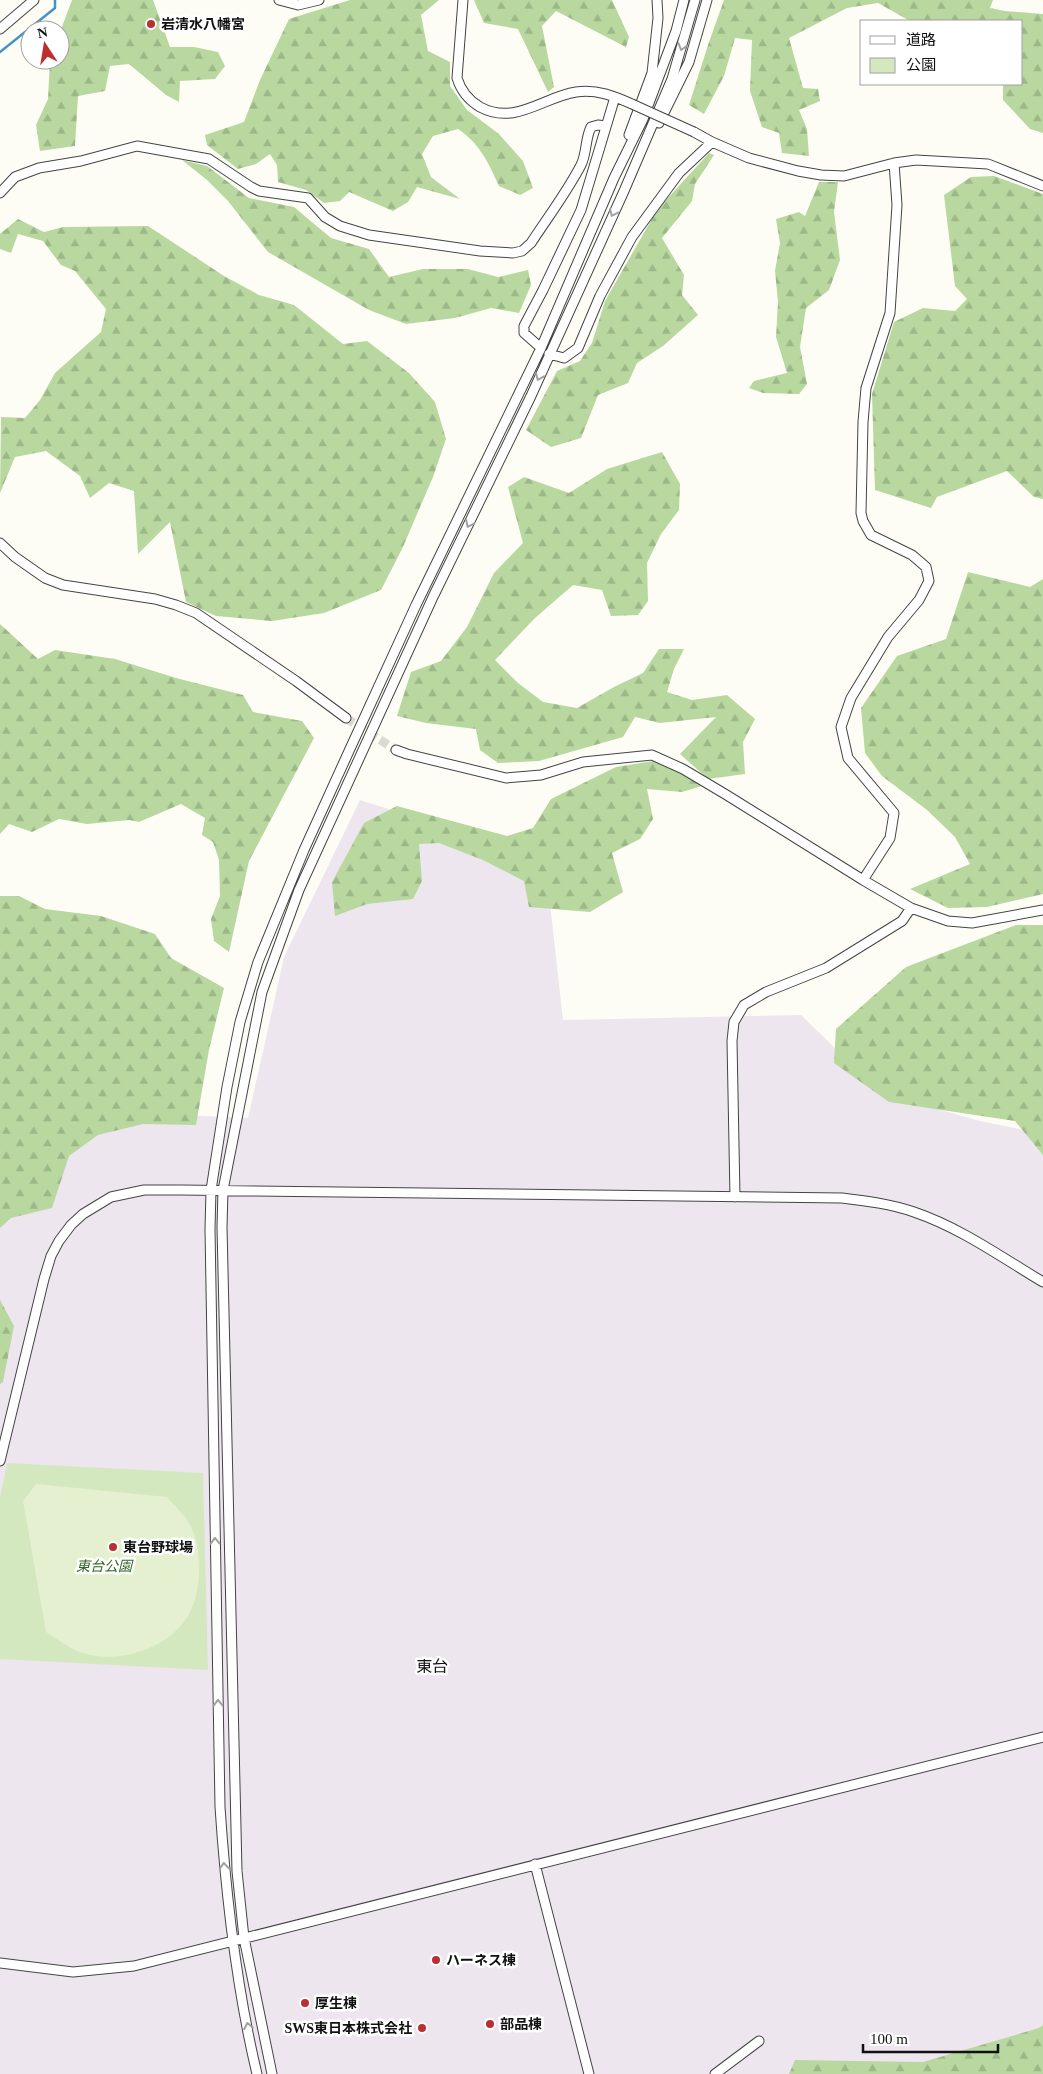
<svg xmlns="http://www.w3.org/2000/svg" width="1043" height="2074" viewBox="0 0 1043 2074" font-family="'Times New Roman','Noto Sans JP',serif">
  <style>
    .industrial { fill: #ede6ee }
    .green { fill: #d4e8bf }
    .forest { fill: url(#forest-firs) }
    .pitch { fill: #e4f0d0 }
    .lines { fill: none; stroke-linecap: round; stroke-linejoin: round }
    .stream { stroke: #4691c7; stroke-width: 2.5 }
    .minor-tunnel { stroke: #dadad3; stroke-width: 9; stroke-dasharray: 9 4.5; stroke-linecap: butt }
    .minor-casing { stroke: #444; stroke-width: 11 }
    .minor { stroke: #fff; stroke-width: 9 }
    .minor-bridge-casing { stroke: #444; stroke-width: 11; stroke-linecap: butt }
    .minor-bridge { stroke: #fff; stroke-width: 9 }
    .oneway { stroke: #a0a0a0 }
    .poi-dot { fill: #bb2f33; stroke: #fff; stroke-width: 2 }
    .labels { text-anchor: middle; stroke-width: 5; stroke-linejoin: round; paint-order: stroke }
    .poi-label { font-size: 14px; font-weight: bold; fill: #111; stroke: #fff; text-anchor: start }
    .park-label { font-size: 14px; font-style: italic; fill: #306623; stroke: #fff }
    .quarter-label { font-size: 16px; fill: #111; stroke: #fff }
  </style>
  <defs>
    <pattern id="forest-firs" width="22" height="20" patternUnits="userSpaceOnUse" patternTransform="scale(1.25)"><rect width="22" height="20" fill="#b8d89f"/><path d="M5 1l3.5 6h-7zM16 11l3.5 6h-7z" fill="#9db888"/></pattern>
  </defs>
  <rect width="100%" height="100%" fill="#fefdf5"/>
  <!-- industrial -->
  <path class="industrial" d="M360,800L545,859L563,1020L801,1015L881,1093L980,1121L1043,1134V2051L800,2074H0V1132L141,1113L248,1118L284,957Z"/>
  <!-- green -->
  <path class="green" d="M7,1463L203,1473L208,1670L0,1659V1498Z"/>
  <!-- forest -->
  <path class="forest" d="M72,0H153L170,47H194L218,52L225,66L215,79L180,81L179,102L166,95L129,64L110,66L105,91L78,96L75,146L40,151L36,125L48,99L50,60H60V32Z
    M350,0H439L421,15L428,51L450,62V86L467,110L499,134L523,161L533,188L520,195L499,186C488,162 480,144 458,129L433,136L422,154L431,177L460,199L417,187L408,202L393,211L349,192L340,201L324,203L306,190L278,182L277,165L270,154L256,164L238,169L207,145L205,135L244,122L260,80L289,19Z
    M474,0H612L629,37L626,47L556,11L542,26L554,87L548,92L518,29L484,23Z
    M724,0H993L990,8L1005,11L1043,14V133L1030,129L1003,100V84H1022V21H910L878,3L847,8L789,38L803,88L818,89L820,101L799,110L807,129L809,156L782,153L779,133L762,127L750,91L752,40L735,38L724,76L704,114L689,105L708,45Z
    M709,153L714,155L695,184L692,201L662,238L684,275L682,295L698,315L663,346L637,363L628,383L598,395L581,438L551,447L526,430L557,371L580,361L592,343L605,301L657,210Z
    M182,160L207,166L249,198L294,207L331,238L369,249L389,277L423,269H468L498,277L528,270L531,285L519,313L491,308L455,318L406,324L369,310L268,252L228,201L207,180Z
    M994,176L1043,194V499L1034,497L1007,471L937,497L931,508L875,490L872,394L894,322L923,308L955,311L967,299L955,286L944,195L971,177Z
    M819,182H838L834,212L840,260L829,290L806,308L800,347L807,384L799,394L763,393L749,388L754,381L787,373L776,337L778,302L775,271L780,243L776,219L799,212L805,216Z
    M18,219L44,232L63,227L148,226L224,276L259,295L294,305L343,344L367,341L409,373L435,402L446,439L433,477L402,549L381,590L324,613L272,621L216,616L186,602L170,522L138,554L134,491L109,483L90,498L80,476L46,451L15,457L0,493L1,417L25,418L40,400L55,373L101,332L106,309L75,271L61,265L43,241L18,234L11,253L0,249V234Z
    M662,452L680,484L679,510L661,534L647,563L648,601L638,615L611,616L602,590L573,585L535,618L495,660L518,683L543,702L577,708L614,687L643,673L659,649H684L674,669L667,692L692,700L727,695L755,719L743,742L745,774L708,779L680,754L716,717L660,723L635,717L623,737L539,761L498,763L480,750L476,729L426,723L397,716L411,672L441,661L467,627L494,573L523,543L508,487L524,477L569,493L607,469Z
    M968,572L1030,587L1043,579V894L987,907L948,908L910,889L970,864L955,837L927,810L882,776L865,753L861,708L897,656L946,639Z
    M0,624L38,659L55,650L115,659L176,678L243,695L253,712L302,721L314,738L249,861L229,952L214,941L211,919L220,896L219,860L213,842L202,835L205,818L181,804L139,822L129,820L87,824L59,819L32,832L9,824L0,834Z
    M659,760L705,785L682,792L647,789L653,819L640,839L612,853L623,892L590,912L529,907L524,881L483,860L439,843L419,844L422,881L413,899L367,904L335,916L332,882L364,823L397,806L507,836L533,828L551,799L616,767Z
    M0,896H19L45,909L101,916L155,934L171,958L224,988L209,1050L196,1125L143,1124L98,1135L69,1156L52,1208L11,1218L0,1228Z
    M1016,925H1043V1155L1015,1121L889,1102L834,1063L836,1029L906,967Z
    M0,1300L14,1326L3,1382L0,1384Z
    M1043,2025V2074H789L795,2060L923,2062L1039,2028Z"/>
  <!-- pitch -->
  <path class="pitch" d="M36,1484L167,1497C174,1505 184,1514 189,1523C198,1538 199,1556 199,1572C199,1587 195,1606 186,1619C166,1649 120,1663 86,1654C71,1650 59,1640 46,1632L23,1501Z"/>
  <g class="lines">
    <!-- stream -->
    <path class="stream" d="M0,52L55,8V0"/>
    <!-- minor-tunnel -->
    <path class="minor-tunnel" d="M346,718L396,750"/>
    <!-- minor casing -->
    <g class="minor-casing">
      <path id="minor" d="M279,0L298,5L319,0
        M463,0L457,78C461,91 468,100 480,107C515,126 543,97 576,92C597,89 614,96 632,104
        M0,29L34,0
        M659,123L689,62L707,0
        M694,132L712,142L749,158L798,171L821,175L844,176L894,163L916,160L988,164L1043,186
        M629,135L652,73L658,18L657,0
        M0,193L15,177L39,168L81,161L137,146L209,159L251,187L259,191L308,198L325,217L340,226L369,235L480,251L513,253L522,251L531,243C548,217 567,192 581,165C587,153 585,139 591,127L598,125L606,126
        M541,348L524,333V326L543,290L581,210L615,97
        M549,354L564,358L578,348L600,296L632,237L679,173L712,142
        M0,543L15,557L45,578L63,585L155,599L176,605L196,613L296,681L346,718
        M396,750L407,754L506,778L541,775L583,762L652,755L683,769L725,794L863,880L911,908L948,921L972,923L1043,910
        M863,880L890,838L894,813L848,758L841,727L851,698L888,637L919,600L929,581L926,567L912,555L871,535L863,521L861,513L863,422L866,388L890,313L897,205L894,163
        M735,1197L732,1041L734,1022L744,1005L766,992L826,968L902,921L911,908
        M0,1461L44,1279L51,1256L59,1241L71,1225L83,1214L111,1197L144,1190H181L842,1198C867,1201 891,1204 914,1212C961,1228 1001,1257 1043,1282
        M535,1864L589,2074
        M0,1963L73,1972L134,1966L1043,1737
        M257,2074C236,1986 226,1897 220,1807L210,1229L211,1190L227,1087L240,1022L258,962L304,850L349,751L416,605L541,348L614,178L643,119L676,31L684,0
        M272,2074L244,1938L237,1871L222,1227L223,1190L262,992L299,890L433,597L531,396L624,191L672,79L695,0
        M715,2074L759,2041"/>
    </g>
    <!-- minor -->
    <use href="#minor" class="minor"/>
    <!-- minor-bridge casing -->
    <g class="minor-bridge-casing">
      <path id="minor-bridge" d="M632,104L694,132"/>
    </g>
    <!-- minor-bridge -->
    <use href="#minor-bridge" class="minor-bridge"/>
  </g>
  <!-- one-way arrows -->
  <defs><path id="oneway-chevron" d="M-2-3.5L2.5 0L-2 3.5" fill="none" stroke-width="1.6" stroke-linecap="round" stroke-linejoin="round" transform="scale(1.25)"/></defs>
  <g class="oneway">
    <use href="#oneway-chevron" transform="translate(682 47) rotate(107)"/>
    <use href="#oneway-chevron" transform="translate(613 213) rotate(115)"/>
    <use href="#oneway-chevron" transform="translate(539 377) rotate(113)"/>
    <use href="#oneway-chevron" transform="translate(469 524) rotate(116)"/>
    <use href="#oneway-chevron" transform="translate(215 1541) rotate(-91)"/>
    <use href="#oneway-chevron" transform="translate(218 1703) rotate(-91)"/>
    <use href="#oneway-chevron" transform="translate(224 1866) rotate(-94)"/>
    <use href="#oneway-chevron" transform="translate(248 2026) rotate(-101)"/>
  </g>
  <!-- markers -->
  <g class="poi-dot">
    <circle cx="151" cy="24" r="5"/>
    <circle cx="113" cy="1547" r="5"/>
    <circle cx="436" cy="1960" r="5"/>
    <circle cx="305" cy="2003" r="5"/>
    <circle cx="490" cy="2024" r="5"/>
    <circle cx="422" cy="2028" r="5"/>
  </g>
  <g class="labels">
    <!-- poi labels -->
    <g class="poi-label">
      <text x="161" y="29">岩清水八幡宮</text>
      <text x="123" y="1552">東台野球場</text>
      <text x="446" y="1965">ハーネス棟</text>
      <text x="315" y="2008">厚生棟</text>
      <text x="500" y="2029">部品棟</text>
      <text x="412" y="2033" text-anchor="end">SWS東日本株式会社</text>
    </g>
    <!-- park labels -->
    <g class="park-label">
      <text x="104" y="1571">東台公園</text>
    </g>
    <!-- quarter labels -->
    <g class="quarter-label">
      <text x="432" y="1672">東台</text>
    </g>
  </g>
  <!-- legend -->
  <rect x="860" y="20" width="162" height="65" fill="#ffffff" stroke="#a0a0a0"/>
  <rect x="870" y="36" width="25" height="8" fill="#ffffff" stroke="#a0a0a0"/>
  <text x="906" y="45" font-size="15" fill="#111111">道路</text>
  <rect x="870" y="58" width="25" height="15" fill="#d4e8bf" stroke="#a0a0a0"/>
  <text x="906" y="70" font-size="15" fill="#111111">公園</text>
  <!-- north arrow -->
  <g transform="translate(45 45) rotate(348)"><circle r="24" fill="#ffffff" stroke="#a0a0a0"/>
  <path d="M0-4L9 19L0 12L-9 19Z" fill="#bb2f33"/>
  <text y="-8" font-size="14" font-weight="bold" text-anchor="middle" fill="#111111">N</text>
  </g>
  <!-- scale -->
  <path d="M863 2044v8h135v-8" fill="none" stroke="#111111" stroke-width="2.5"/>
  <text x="870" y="2044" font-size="15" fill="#111111" stroke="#ffffff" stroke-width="4" paint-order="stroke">100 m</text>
</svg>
